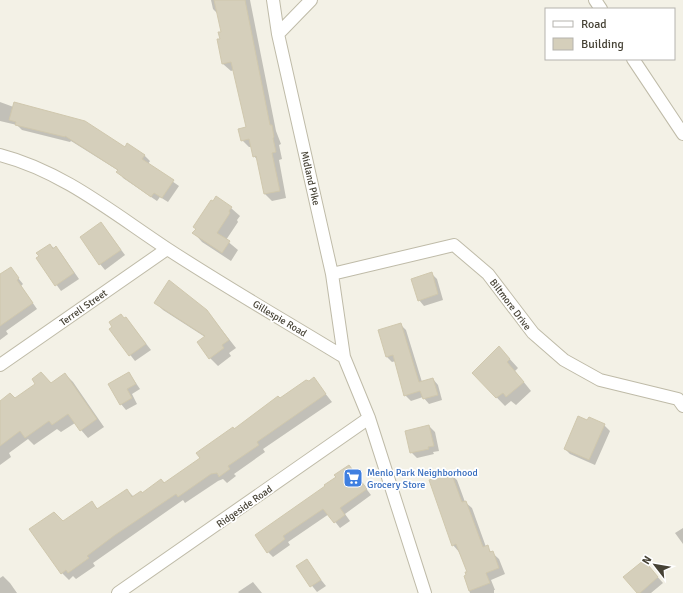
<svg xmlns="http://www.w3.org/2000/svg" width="683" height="593" viewBox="0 0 683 593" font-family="Signika,sans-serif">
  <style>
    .shadow { fill: #0003 }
    .building { fill: #d5cfbb; stroke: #d0c8ae }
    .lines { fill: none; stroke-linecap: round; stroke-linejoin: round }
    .minor-casing { stroke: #bfbba8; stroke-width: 14 }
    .minor { stroke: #fff; stroke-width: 12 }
    .labels { text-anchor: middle; stroke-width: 3.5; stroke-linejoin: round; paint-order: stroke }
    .street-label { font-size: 10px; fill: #464235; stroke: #fff }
    .shop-label { font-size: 10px; fill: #366cbe; stroke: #fff; text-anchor: start }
  </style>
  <rect width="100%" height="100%" fill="#f3f1e6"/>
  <!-- shadow -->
  <path class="shadow" d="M211,0H250L276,131L281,144L279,145L282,159L279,160L286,198L272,201L265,194L258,161L254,156L252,147H249L242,140L248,128L234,70L231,71L223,64L221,39L222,32L218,14L213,9Z
    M0,102L144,155L150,161L148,164L179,186L168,202L160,197L157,201L123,178L119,171L71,141L70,142L22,130L17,125L0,121Z
    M231,208L240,216L237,220L238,222L226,240L238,250L231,261L202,242L194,233Z
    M101,223L125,255L105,270L100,264Z
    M50,245L61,253L79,279L61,291L37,258Z
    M10,268L23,284L21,286L37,309L6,331L8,334L0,340V275Z
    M431,273L437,279L443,300L424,306L419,300Z
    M156,303L207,311L236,348L229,353L231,356L218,366L210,358L205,337L163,310Z
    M126,318L151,350L135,361L110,329Z
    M400,324L406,330L422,382L433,379L438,385L442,400L429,404L423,397L411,401L405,395L396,361L392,362L387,357Z
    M499,347L518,368L515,371L531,391L516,405L511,401L505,406L473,373Z
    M41,373L52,384L65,374L73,382L104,427L88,438L75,423L61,432L57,429L34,445L28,439L9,453L11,457L0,465V402L15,399L37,384Z
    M129,373L140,389L132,394L137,404L126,410L121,404Z
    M314,379L332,402L263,449L265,452L234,474L236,476L227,483L223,479L218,481L185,503L183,500L93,563L95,566L76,579L73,576L69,580L62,573L63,522L91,502L99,510L127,490L134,497L142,494L161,480L165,483L201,458L234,430L280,399Z
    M589,419L604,425L610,431L595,465L570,454L565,449Z
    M429,426L435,432L439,451L433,452L434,454L417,458L411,452Z
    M349,466L371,495L345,514L350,521L340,528L329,514L288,542L290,545L273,557L268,552L326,486Z
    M450,474L457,480L465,502L472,508L486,547L499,559L505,574L491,580L495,590H494V593H470L465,577L468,572L459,552L453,545Z
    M683,528V544L675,533Z
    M306,561L326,586L317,592L297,567Z
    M649,567L663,583L651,593H639Z
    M3,576L10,583L17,593H0V578Z
    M253,582L262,593H239L238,592Z"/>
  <!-- building -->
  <path class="building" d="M214,0H245L270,125H272L274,137L273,138L276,152L272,153L280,191L264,194L256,156L253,157L249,139L241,141L238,129L246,127L231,62L222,64L217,39H220L218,32H221Z
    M14,102L85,121L125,147L127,143L145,155L142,159L174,180L162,198L154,193L151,197L116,172L118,170L65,136V137L15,125L16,122L9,120Z
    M216,196L232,207L229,211L230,213L217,233L230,241L222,253L192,233L196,229L193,227L211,200L213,201Z
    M101,222L121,250L99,265L80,237Z
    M50,244L53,249L56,246L74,273L55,286L36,258L39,256L36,253Z
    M11,267L19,278L17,280L33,303L0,326V274Z
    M432,272L438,294L418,301L411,279Z
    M169,280L207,310L229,340L222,345L224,348L209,359L197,342L205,336L154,303Z
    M121,314L124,318L126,317L146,344L129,356L109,329L112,327L109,322Z
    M401,323L419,382L433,378L438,395L423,399L420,391L404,396L393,355L386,357L378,330Z
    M499,346L510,359L507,362L524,382L506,397L503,393L496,398L472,373Z
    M41,372L51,383L65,373L97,419L80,431L68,414L52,425L49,421L25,438L20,431L0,446V401L10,393L15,398L35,384L32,379Z
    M129,372L136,384L127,389L132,398L120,405L108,384Z
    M314,377L326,394L257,442L259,445L228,466L230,469L219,477L217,473L211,474L178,497L176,494L115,535L87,556L89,558L68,573L66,570L61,574L29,529L54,512L63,521L92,501L97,509L127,489L132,497L141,491L142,493L161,479L164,483L200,458L196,453L233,427L234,429L278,396L280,398L306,380L309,381Z
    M578,416L587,420L589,417L605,424L589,460L564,449Z
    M429,425L434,446L428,447L429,449L410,453L405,431Z
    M349,465L367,489L340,508L345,515L334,523L323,509L283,536L285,539L267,553L255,535L325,486L324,485L336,477L334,475Z
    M451,472L462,502L466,501L483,547L488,545L490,552L493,551L499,568L486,573L490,583L469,591L464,576L466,575L465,572H467L456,544L452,546L429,480Z
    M307,559L321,580L310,587L296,566Z
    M644,560L658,577L640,593H637L623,577Z"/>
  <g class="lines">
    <!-- minor casing -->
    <g class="minor-casing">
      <path id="minor" d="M273,0L278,34L332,274L344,357L369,418L425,593
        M595,0L601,9
        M278,34L311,0
        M633,59L683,134
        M0,155C62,171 113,213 166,248C224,286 285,321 344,357
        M332,274L454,245L488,274L533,333L564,360L600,380L678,399L683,406
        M0,365L167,249
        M118,593L369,418"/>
    </g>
    <!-- minor -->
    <use href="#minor" class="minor"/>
  </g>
  <!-- icons -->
  <defs>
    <g id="supermarket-square" transform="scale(1)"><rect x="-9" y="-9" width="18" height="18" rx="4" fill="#3f7fe0" stroke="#fff"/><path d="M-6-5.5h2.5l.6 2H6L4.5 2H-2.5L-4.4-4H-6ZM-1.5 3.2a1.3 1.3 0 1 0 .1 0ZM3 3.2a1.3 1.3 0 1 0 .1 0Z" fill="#fff"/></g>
  </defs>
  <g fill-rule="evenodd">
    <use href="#supermarket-square" x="353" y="478"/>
  </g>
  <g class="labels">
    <!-- street labels -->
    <g class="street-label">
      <text transform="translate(311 178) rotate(77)" y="4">Midland Pike</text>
      <text transform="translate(511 304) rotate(53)" y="4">Biltmore Drive</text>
      <text transform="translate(83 307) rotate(-35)" y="4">Terrell Street</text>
      <text transform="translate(280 318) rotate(31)" y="4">Gillespie Road</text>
      <text transform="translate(244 506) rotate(-35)" y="4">Ridgeside Road</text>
    </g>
    <!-- shop labels -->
    <g class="shop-label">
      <text x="367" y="476">Menlo Park Neighborhood<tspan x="367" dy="12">Grocery Store</tspan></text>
    </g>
  </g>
  <!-- legend -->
  <rect x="545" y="8" width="130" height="52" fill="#ffffff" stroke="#b5b3ae"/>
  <rect x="553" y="21" width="20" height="6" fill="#ffffff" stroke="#b5b3ae"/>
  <text x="581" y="28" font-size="12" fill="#464235">Road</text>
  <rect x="553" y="38" width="20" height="12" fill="#d5cfbb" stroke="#b5b3ae"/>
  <text x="581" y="48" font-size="12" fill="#464235">Building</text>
  <!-- north arrow -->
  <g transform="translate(655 565) rotate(301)" stroke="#ffffff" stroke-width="3" paint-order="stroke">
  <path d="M0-3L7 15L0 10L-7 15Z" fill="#464235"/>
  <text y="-6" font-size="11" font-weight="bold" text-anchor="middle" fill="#464235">N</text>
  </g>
</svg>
